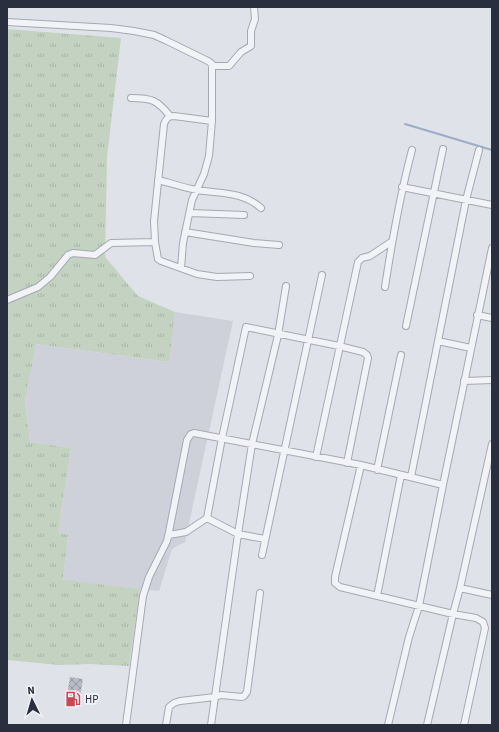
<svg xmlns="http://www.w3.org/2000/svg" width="499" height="732" viewBox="0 0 499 732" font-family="'Source Sans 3',sans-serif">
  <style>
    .built { fill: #ced1da }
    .grass { fill: url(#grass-tufts) }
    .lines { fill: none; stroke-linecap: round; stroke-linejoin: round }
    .stream { stroke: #9badc7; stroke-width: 2 }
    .building { fill: url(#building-cross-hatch) }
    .minor-casing { stroke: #a5a9b2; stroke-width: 8 }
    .minor { stroke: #f2f3f7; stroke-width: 6 }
    .labels { text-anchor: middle; stroke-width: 4; stroke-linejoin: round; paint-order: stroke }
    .poi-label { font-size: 11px; fill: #292f3f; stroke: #eff1f6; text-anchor: start }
  </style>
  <defs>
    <pattern id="grass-tufts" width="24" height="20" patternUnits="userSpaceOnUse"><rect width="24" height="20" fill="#c4d2c1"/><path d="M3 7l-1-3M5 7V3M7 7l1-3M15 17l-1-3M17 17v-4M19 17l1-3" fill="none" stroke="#a8b5a7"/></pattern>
    <pattern id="building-cross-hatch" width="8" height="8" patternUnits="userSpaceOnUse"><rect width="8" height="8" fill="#b7bbc5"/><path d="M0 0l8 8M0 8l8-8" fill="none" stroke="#9598a1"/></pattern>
  </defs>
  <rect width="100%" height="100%" fill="#dfe2e8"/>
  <!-- built -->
  <path class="built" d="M175,312L233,321L185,542L172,549L159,591L63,581L68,535L58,532L71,448L30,442L25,401L36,344L168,362Z"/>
  <!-- grass -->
  <path class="grass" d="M7,29L121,38L107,157L105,257L138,296L175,312L169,362L36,344L25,401L30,442L71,448L58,532L68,535L63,580L140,589L129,666L90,664L59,665L7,660Z"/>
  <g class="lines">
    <!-- stream -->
    <path class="stream" d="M405,124L492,150"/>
  </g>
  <!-- building -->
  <path class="building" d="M70,677L83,679L79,703L66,701Z"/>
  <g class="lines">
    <!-- minor casing -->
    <g class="minor-casing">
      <path id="minor" d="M7,22L111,28L134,31L154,35L165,40L208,61L212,64V121L209,156L204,174L192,200L183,243L181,268
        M213,66H229L241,52L251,46V31L255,19L254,7
        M131,98C152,98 157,100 170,116
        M212,121L174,116C168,116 166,119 164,124L154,221L155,242L158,259L161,261L197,274L217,277L250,276
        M158,180C171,183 184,188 197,190C220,194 242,191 261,208
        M402,187L492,205
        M190,213L244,215
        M185,232L254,243L279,245
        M385,287C392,241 400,195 412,150
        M7,300L38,287L50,277L68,255L73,253L95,255L111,243L155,242
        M477,315L492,318
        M406,326L443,149
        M438,341L471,348
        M464,381L492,380
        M316,457L358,262L362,258L370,256L391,242
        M361,465L335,577V583L340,587L453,614L476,618L483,622L485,628L464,725
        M377,470L401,355
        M411,477L466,200L479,150
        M443,485L492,248
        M207,518L238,534L265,539
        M169,535L186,532L207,518L222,438L246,327L339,346L363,352L367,355L368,358L347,463
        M262,555L322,275
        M460,588L492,595
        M377,596L401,475
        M126,725L143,596L149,577L167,541L169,532L187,440L191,434L194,433L361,465L443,485L419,606L409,637L388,725
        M166,725L169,707L174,703L180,701L215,697L221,695L242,697L244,696L247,692L260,593
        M211,725L238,534L252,444L278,335L286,286
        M427,725L453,614L460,588L492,444"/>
    </g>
    <!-- minor -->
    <use href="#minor" class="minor"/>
  </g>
  <!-- icons -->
  <defs>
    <g id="fuel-bare" transform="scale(1.2)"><path d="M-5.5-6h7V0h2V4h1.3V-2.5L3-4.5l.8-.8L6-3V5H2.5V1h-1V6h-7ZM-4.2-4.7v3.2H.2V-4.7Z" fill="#ca4852" stroke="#eff1f6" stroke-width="2.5" paint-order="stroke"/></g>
  </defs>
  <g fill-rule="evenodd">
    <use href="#fuel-bare" x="73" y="699"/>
  </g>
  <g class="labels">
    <!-- poi labels -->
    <g class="poi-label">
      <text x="85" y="703">HP</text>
    </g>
  </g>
  <!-- border -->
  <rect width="499" height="732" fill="none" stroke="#292f3f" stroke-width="16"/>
  <!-- north arrow -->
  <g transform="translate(32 700) rotate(355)" stroke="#eff1f6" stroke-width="3" paint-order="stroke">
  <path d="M0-3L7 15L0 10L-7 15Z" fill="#292f3f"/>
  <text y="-6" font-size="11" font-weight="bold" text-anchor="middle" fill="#292f3f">N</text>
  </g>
</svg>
